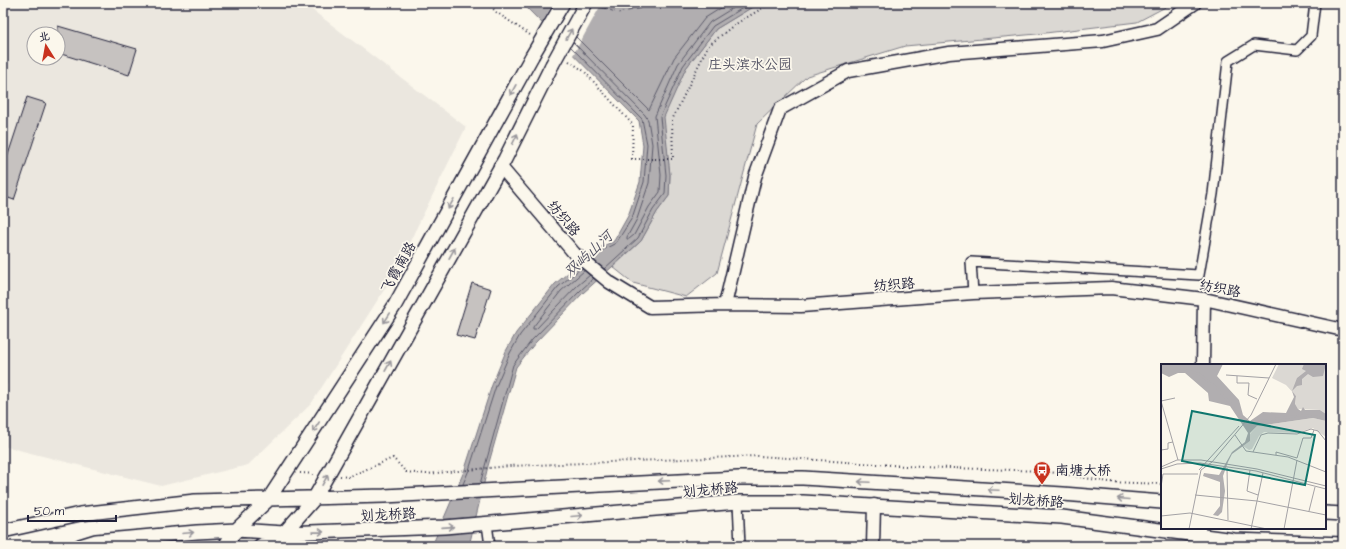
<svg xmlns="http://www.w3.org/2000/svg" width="1346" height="549" viewBox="0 0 1346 549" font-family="'Architects Daughter','LXGW WenKai TC',sans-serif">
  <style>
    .built { fill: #ebe7df; fill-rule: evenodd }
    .green { fill: #dbd8d3; stroke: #7e7d87 }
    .water { fill: #b1aeb0; stroke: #787681 }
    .pier { fill: #fbf7ec }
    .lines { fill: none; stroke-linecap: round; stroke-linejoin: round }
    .shore { stroke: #5b5a6a; stroke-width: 1 }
    .ferry { stroke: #545364; stroke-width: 1; stroke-dasharray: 5 4; stroke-linecap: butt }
    .building { fill: #c6c2c0; stroke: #22223b }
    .minor-casing { stroke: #22223b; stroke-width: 12 }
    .tertiary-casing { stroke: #22223b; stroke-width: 15 }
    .secondary-casing { stroke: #22223b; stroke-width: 16 }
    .path { stroke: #22223b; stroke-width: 2; stroke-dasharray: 1 3; stroke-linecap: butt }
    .minor { stroke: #fbf7ec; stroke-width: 9 }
    .tertiary { stroke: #fbf7ec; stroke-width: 12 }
    .secondary { stroke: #fbf7ec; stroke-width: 13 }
    .secondary-bridge-casing { stroke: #22223b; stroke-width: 16; stroke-linecap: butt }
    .secondary-bridge { stroke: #fbf7ec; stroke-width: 13 }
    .oneway { stroke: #99979c }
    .labels { text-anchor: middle; stroke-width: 3.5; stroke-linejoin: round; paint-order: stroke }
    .park-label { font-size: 14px; fill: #505061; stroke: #fbf7ec }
    .street-label { font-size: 14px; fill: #22223b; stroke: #fbf7ec }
    .poi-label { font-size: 14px; fill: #22223b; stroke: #fbf7ec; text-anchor: start }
    .water-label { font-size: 15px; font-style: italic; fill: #545364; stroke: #fbf7ec }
    .inset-river { fill: none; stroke: #b1aeb0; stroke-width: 2 }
    .inset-road { fill: none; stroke: #a4a2a5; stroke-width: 1 }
    .view { fill: #0f766e; fill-opacity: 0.15; stroke: #0f766e; stroke-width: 2 }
    .inset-edge { fill: none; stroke: #22223b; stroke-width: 2 }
  </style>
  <rect width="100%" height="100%" fill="#fbf7ec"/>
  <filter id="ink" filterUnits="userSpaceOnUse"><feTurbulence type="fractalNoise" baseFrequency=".025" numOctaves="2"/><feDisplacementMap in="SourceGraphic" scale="8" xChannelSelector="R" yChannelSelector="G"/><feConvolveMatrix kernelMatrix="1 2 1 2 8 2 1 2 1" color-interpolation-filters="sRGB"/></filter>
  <g filter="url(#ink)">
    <!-- built -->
    <path class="built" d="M3,3H303L466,127L393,276L311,404L248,465L161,486L3,446V413L8,385L3,382ZM34,34H58V58H34Z"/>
    <!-- green -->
    <path class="green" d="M759,3H1173L1137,22L1037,34L905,46L807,76L757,124L717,273L686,297L633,283L613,267L641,241L657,212L669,196L670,175L663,117L686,68L716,29Z"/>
    <!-- water -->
    <path class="water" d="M522,3H759L716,29L686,68L664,117L670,175L669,196L657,212L641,241L583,293L535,343L516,367L488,466L469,546H432L465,469L492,385L506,351L516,333L555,284L595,250L614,241L628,216L640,182L643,145L639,121Z"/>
    <!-- pier -->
    <path class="pier" d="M553,3H602L572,57L541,25Z"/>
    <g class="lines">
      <!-- shore -->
      <path class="shore" d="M576,37L649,110L674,58L705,18L729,3
        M573,42L645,115L648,120L652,144L649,183L637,219L627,237V239H629L634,235L649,207L660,192L661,175L655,116L678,64L710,22L741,3
        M571,47L642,119L647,144L644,182L632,218L616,243L597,253L591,258
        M604,269L638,238L653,210L665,194L666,175L660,117L683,66L713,26L751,3
        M584,271L561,291L533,327V329H536L577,286L590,275
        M463,484L469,470L496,386L510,353L520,335L558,287L581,268
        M480,484L513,365L532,340L581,290L594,278"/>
      <!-- ferry -->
      <path class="ferry" d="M593,4L618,13L667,3"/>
    </g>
    <!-- building -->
    <path class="building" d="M58,26L137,49L129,75L58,53Z
      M27,97L46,103L14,200L3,196V170Z
      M472,283L491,289L475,340L456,335Z"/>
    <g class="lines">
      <!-- minor casing -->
      <g class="minor-casing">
        <path id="minor" d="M973,293L971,262L1199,275L1213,194L1228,61L1254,45L1297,50L1311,36L1315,3
          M738,502L740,546
          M487,524L490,546"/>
      </g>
      <!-- tertiary casing -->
      <g class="tertiary-casing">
        <path id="tertiary" d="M500,166L574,253L609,282L650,307L725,305L801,306L973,293L1111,288L1204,299L1343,330
          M725,305L755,177L780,109L848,71L949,53L1103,41L1157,29L1195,3
          M1203,365L1204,299
          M873,546L874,505
          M1199,546V528"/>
      </g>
      <!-- secondary casing -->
      <g class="secondary-casing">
        <path id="secondary" d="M1325,513L1343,514
          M3,531L80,514L195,501L384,496L738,478H803L1063,494L1162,502
          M80,546L96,541L197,532L236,530L284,533L444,527L738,502H803L1062,517L1234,540L1343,544
          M225,546L236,530L268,500L395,305L532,56
          M260,546L284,533L314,499L505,159L552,65"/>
      </g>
      <!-- path -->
      <path class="path" d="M488,3L496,12L530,35
        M569,61L584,71L633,125L632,159H673L672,120L708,46L734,25L771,3
        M300,473L315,474
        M340,476L348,477L393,458L406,472L426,474L510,466L758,456L921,467L1044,471L1109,482L1162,484"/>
      <!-- minor -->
      <use href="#minor" class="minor"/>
      <!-- tertiary -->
      <use href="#tertiary" class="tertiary"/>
      <!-- secondary -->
      <use href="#secondary" class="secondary"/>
      <!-- secondary-bridge casing -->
      <g class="secondary-bridge-casing">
        <path id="secondary-bridge" d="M532,56L563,3
          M552,65L586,3"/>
      </g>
      <!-- secondary-bridge -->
      <use href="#secondary-bridge" class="secondary-bridge"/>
    </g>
    <!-- one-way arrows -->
    <defs><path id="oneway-shaft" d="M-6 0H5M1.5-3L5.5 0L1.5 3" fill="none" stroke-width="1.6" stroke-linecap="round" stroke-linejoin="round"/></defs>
    <g class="oneway">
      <use href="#oneway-shaft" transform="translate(569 34) rotate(-61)"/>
      <use href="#oneway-shaft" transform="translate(513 90) rotate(119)"/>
      <use href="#oneway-shaft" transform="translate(515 139) rotate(-64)"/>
      <use href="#oneway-shaft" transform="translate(451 204) rotate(119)"/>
      <use href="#oneway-shaft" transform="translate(452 253) rotate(-61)"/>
      <use href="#oneway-shaft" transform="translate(387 318) rotate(123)"/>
      <use href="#oneway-shaft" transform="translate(388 366) rotate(-61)"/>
      <use href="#oneway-shaft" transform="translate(316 427) rotate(123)"/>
      <use href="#oneway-shaft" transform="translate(325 480) rotate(-61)"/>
      <use href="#oneway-shaft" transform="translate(664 481) rotate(178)"/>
      <use href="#oneway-shaft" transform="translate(864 482) rotate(-177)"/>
      <use href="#oneway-shaft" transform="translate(993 490) rotate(-177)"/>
      <use href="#oneway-shaft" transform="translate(1123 499) rotate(-175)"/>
      <use href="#oneway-shaft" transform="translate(577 516) rotate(-5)"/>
      <use href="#oneway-shaft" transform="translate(448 527) rotate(-4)"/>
      <use href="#oneway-shaft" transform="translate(318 532) rotate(-1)"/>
      <use href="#oneway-shaft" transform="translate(188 533) rotate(-5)"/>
    </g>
  </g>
  <!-- icons -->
  <defs>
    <g id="bus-pin" transform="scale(0.9)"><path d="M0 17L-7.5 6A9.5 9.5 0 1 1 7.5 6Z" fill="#c8321e" stroke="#fbf7ec"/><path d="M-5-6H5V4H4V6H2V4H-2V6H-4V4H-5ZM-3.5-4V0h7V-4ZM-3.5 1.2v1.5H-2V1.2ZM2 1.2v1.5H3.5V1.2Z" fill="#fff"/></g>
  </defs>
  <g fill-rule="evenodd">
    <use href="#bus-pin" x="1042" y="470"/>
  </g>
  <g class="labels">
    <!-- park labels -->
    <g class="park-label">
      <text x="750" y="69">庄头滨水公园</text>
    </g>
    <!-- street labels -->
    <g class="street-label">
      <text transform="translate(564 218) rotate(50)" y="5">纺织路</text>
      <text transform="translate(398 267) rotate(-61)" y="5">飞霞南路</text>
      <text transform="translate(894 284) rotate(-4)" y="5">纺织路</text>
      <text transform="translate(1220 288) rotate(11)" y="5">纺织路</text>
      <text transform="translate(710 489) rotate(-5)" y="5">划龙桥路</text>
      <text transform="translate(1036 500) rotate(4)" y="5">划龙桥路</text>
      <text transform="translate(388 514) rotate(-3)" y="5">划龙桥路</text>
    </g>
    <!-- poi labels -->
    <g class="poi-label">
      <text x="1055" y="475">南塘大桥</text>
    </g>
    <!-- water labels -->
    <g class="water-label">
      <text transform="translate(588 254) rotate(-43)" y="5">双屿山河</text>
    </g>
  </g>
  <!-- overview -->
  <g transform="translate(1161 364)">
    <rect width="165" height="165" fill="#fbf7ec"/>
    <path d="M118,0H165V50L159,46L137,45L134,41L135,32L125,21L111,14ZM152,54L165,57V73L152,64L135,69L103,68L98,72L91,85L88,86L82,82L89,77V70L96,62Z" fill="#dbd8d3"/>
    <path d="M0,0H62L56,12L78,36L82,51L89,57L102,48L125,49L133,33L131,27L136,14L145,7L141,5L143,0H165L162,12L152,13L147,10L141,15V21L136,22L131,27L135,32L134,40L137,45L140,47L142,43L144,46H159L165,50V57L152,54L96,62L89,69V77L71,90L67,98L62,112L64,127L61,148L57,152L52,151L59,142V118L42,112L43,109L58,111L71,88L84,78L87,69L69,42L48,37L47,29L24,9H17L8,13L0,9Z" fill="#b1aeb0"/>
    <path class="inset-river" d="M0,4H19L38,10L57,25L84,57M86,59L143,51L165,54"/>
    <path class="inset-road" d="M65,11L108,14M76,12V19H88L87,31L96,35M0,37L14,34M0,37L17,96M74,71L85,87L127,93L165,108M0,86L7,85V79L12,78M92,88L100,71L107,69L136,70L150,65L157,67L165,77M115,91V88L136,94L142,74H150L153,66M0,103L16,96H40L96,105L165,122M66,104L67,156M0,105L16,100L39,99L95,107L165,125M38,106L78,62M89,106L86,127L97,131M0,123L2,110H37M34,131L96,137L165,151M148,147L154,123M0,152L29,149L106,165M28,165L40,106L51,98L90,51L115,0M90,165L102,109M123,165L136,96"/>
    <path class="view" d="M31,47L154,71L144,121L21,97Z"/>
    <rect width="165" height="165" class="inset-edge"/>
  </g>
  <!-- margin -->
  <rect width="1346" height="549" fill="none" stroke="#fbf7ec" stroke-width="16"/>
  <rect x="8" y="8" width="1330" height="533" fill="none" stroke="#22223b" stroke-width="1.5" filter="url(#ink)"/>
  <!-- north arrow -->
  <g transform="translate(46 46) rotate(349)"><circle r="19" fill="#fbf7ec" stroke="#a4a2a5"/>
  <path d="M0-3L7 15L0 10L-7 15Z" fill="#c8321e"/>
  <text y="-6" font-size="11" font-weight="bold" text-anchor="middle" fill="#22223b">北</text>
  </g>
  <!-- scale -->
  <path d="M28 515v6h88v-6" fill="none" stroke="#22223b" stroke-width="2"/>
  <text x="34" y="515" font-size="12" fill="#22223b" stroke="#fbf7ec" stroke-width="3" paint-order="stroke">50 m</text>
</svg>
